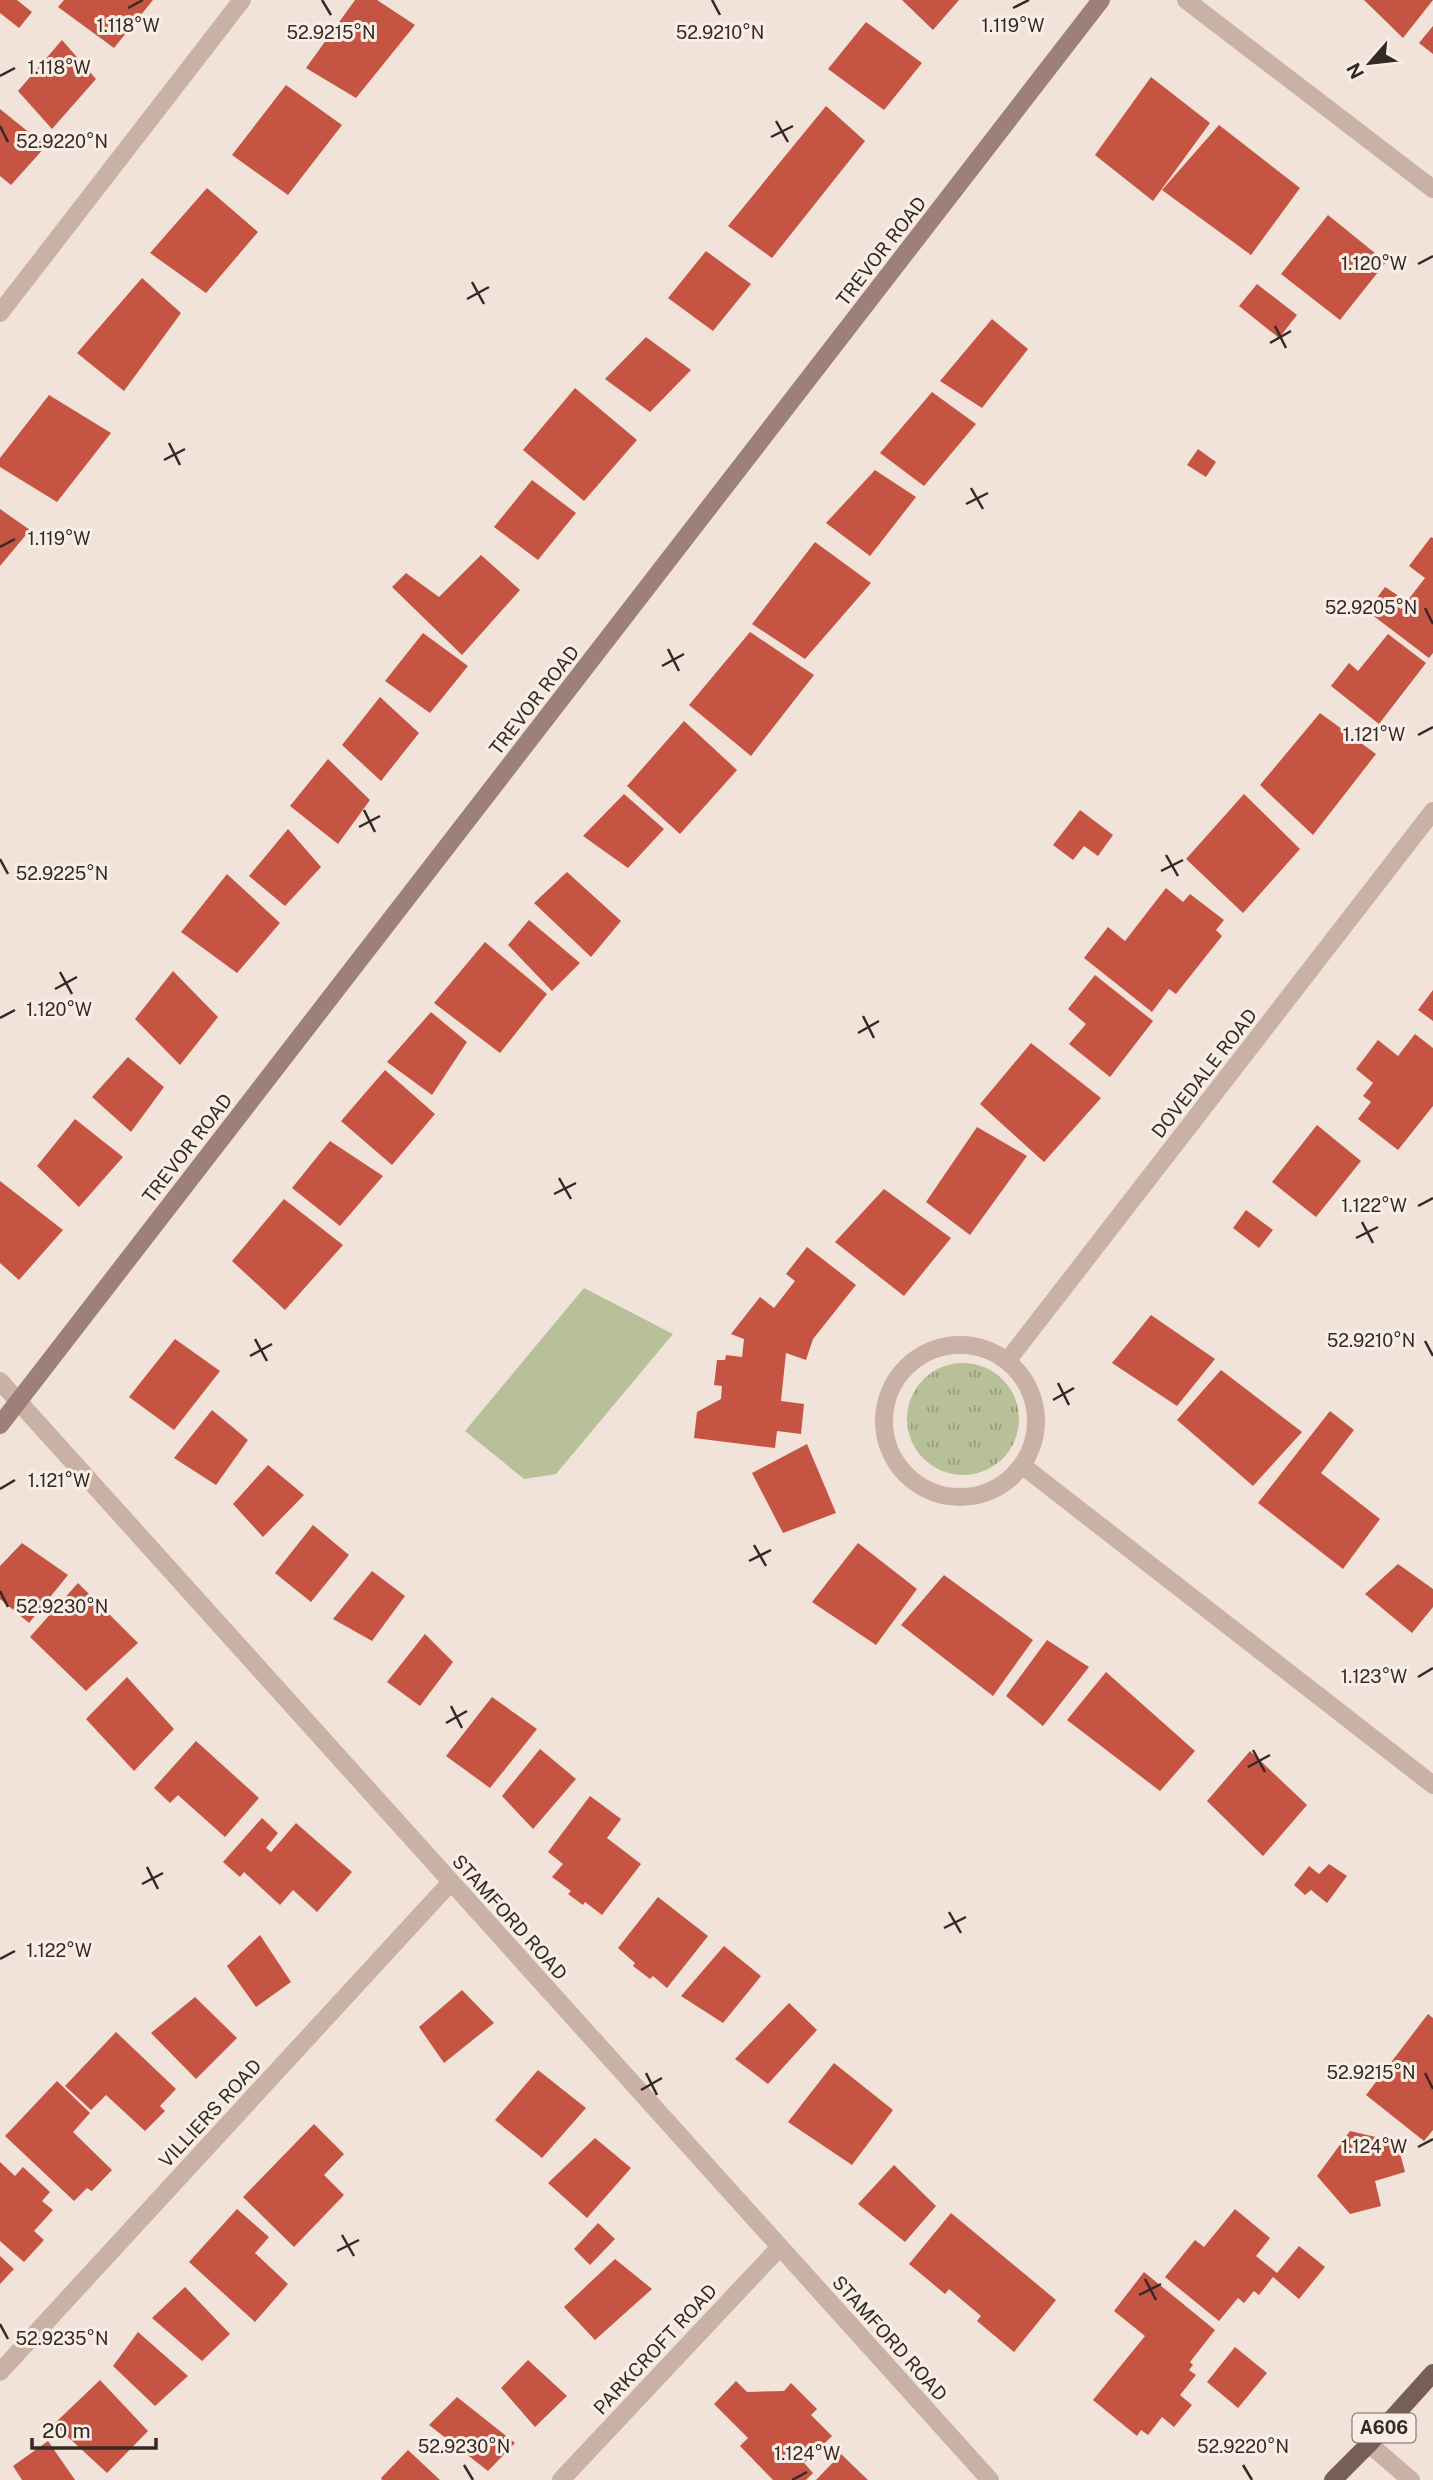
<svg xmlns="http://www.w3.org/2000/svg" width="1433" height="2480" viewBox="0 0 1433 2480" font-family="'Public Sans',sans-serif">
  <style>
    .grass { fill: url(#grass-tufts) }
    .pitch { fill: #b7c099 }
    .building { fill: #c65442 }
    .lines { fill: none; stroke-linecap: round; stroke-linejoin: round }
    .street { stroke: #c9b2a5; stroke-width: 18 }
    .secondary { stroke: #9d8077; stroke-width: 18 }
    .primary { stroke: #775f57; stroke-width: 18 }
    .ticks { fill: none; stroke: #352926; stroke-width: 2.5 }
    .labels { text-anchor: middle; stroke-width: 6; stroke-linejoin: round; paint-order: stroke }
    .shield { fill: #f9eee5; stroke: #70645f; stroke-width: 2 }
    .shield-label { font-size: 18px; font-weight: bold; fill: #352926 }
    .street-label { font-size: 19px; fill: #352926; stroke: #f9eee5 }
    .ticks-label { font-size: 18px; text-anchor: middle; fill: #352926; stroke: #f9eee5; stroke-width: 6; stroke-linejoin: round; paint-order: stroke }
  </style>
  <defs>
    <pattern id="grass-tufts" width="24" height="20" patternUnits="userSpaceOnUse" patternTransform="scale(1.75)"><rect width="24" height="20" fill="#b7c099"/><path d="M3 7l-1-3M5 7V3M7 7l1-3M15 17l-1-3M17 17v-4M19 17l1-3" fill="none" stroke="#969c7d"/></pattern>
  </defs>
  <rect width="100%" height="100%" fill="#f1e3d9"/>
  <!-- grass -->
  <path class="grass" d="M907 1419a56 56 0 1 1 112 0a56 56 0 1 1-112 0Z"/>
  <!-- pitch -->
  <path class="pitch" d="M584,1288L673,1334L556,1474L524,1479L465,1431Z"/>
  <!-- building -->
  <path class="building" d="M0,0H17L32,12L19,28L0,13Z
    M64,0H153L114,48L58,7Z
    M355,0H377L415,25L356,98L306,68Z
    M902,0H959L933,30Z
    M1364,0H1433L1403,38Z
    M866,22L922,63L884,110L828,69Z
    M1433,26V54L1419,43Z
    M62,40L96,79L52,129L18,91Z
    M1151,77L1210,123L1153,201L1095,155Z
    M286,85L342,125L288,195L232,155Z
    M826,106L865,141L772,258L728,226Z
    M0,109L46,146L11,185L0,176Z
    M1219,125L1300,188L1251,255L1162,190Z
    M207,188L258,232L206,293L150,253Z
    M1328,215L1386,262L1340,320L1281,274Z
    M706,251L751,284L713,331L668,298Z
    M142,278L181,313L124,391L77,353Z
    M1257,284L1297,315L1279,338L1239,306Z
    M992,319L1028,349L982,408L940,381Z
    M646,337L691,370L650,412L605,379Z
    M575,388L637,440L584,501L523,450Z
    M932,392L976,424L924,486L880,453Z
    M49,395L111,433L57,502L0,467V458Z
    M1198,449L1216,462L1206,477L1187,465Z
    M875,470L916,497L870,556L826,523Z
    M532,480L576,513L538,560L494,527Z
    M0,509L30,530L0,566Z
    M1431,537L1433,538V653L1429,658L1367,611L1385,587L1399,596L1393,604L1401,609L1425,578L1409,566Z
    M815,542L871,583L805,659L752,624Z
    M481,555L520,590L462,655L392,587L406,573L439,597Z
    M750,632L814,675L751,756L689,705Z
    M423,633L468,666L430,713L385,681Z
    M1388,634L1426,663L1379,724L1331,686L1349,663L1358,671Z
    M380,697L419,733L381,781L342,745Z
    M1320,713L1376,754L1313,835L1260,785Z
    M684,721L737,770L680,834L627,786Z
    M328,759L370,800L338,844L290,806Z
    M624,794L664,829L628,868L583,836Z
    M1244,794L1300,849L1243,913L1186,859Z
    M1080,810L1113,835L1098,856L1084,846L1073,860L1053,845Z
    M288,829L321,867L285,906L249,876Z
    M567,872L621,921L591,957L534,903Z
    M227,874L280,923L237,973L181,932Z
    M1166,888L1183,902L1190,894L1224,920L1216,930L1222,936L1176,994L1169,989L1152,1012L1084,958L1108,927L1125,941Z
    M529,920L580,963L552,991L508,945Z
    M485,942L547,994L500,1053L434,1003Z
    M173,971L218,1017L180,1065L135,1019Z
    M1095,975L1153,1021L1110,1077L1069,1044L1086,1024L1068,1009Z
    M1433,990V1021L1418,1010Z
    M431,1012L467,1042L432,1095L387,1062Z
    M1415,1034L1433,1048V1106L1398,1150L1358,1119L1371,1102L1363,1096L1373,1083L1356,1069L1378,1040L1398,1056Z
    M1031,1043L1101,1098L1044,1162L980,1104Z
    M128,1057L164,1087L131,1132L92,1097Z
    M385,1070L435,1114L392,1165L341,1121Z
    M75,1119L123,1157L79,1207L37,1166Z
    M1317,1125L1361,1161L1316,1217L1272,1182Z
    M977,1127L1027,1156L970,1235L926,1202Z
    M330,1141L383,1176L340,1226L292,1188Z
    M0,1181L63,1230L19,1280L0,1263Z
    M884,1189L951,1238L904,1296L835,1242Z
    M284,1199L343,1245L285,1310L232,1261Z
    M1246,1210L1273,1230L1259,1248L1233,1228Z
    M807,1247L856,1285L813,1339L806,1360L786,1353L781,1401L804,1404L801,1434L777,1431L775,1448L694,1438L697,1412L721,1399L722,1386L714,1385L717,1360H725L726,1355L742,1357L744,1339L731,1334L760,1297L774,1308L795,1281L786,1274Z
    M1151,1315L1215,1359L1177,1406L1112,1363Z
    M175,1339L220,1371L174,1430L129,1397Z
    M1221,1370L1302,1432L1253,1486L1177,1420Z
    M212,1410L248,1440L216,1485L174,1458Z
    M1330,1411L1354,1430L1321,1473L1380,1519L1343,1569L1258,1503Z
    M807,1444L836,1513L783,1533L752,1473Z
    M268,1465L304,1495L263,1537L233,1504Z
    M313,1525L349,1555L311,1602L275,1573Z
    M22,1543L68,1575L29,1623L0,1599V1566Z
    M858,1543L917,1589L876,1645L812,1602Z
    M1398,1564L1433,1589V1607L1412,1633L1365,1594Z
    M372,1571L405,1596L372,1641L333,1619Z
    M944,1575L1033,1640L993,1696L901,1625Z
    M78,1583L138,1643L86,1691L30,1637Z
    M425,1634L453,1662L420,1706L387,1682Z
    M1047,1640L1089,1667L1043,1726L1006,1696Z
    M1106,1672L1195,1751L1160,1791L1067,1720Z
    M127,1677L174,1729L134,1771L86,1719Z
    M492,1697L537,1729L490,1788L446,1756Z
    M196,1741L259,1798L225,1837L178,1795L170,1803L154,1788Z
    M540,1749L576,1779L533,1829L502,1796Z
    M1250,1751L1307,1805L1263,1856L1207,1801Z
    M590,1796L621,1819L607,1838L641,1864L602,1915L585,1902L583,1905L568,1894L571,1891L552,1877L563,1864L548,1852Z
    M262,1818L278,1833L266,1848L271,1852L296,1823L352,1872L317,1912L293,1890L280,1905L244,1872L240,1877L223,1862Z
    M1329,1864L1347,1876L1327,1903L1311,1890L1305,1895L1294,1885L1309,1866L1319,1874Z
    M658,1897L708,1936L667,1988L653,1976L650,1979L633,1966L635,1963L618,1948Z
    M260,1935L291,1982L256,2007L227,1966Z
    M724,1946L761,1976L723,2023L681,1996Z
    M462,1990L494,2023L444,2063L419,2027Z
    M195,1997L237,2038L196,2079L151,2033Z
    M789,2003L817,2030L768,2084L735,2059Z
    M1428,2014L1433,2018V2130L1424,2141L1366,2095Z
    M116,2032L176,2089L160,2106L165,2111L145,2131L106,2095L91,2110L65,2086Z
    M834,2063L893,2110L852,2165L788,2122Z
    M538,2070L586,2108L542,2158L495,2120Z
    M57,2081L90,2113L73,2132L112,2170L92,2191L87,2188L74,2201L5,2136Z
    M314,2124L344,2154L324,2175L344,2195L294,2247L243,2197Z
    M1350,2131L1397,2142L1405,2172L1375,2181L1381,2206L1350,2214L1317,2176Z
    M595,2138L631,2168L587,2218L548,2183Z
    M0,2162L15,2176L23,2167L50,2192L42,2201L53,2210L34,2231L44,2240L24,2262L0,2241Z
    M894,2165L936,2206L905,2242L858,2204Z
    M237,2209L269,2237L255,2253L288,2284L255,2322L189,2262Z
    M1235,2209L1270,2238L1256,2256L1277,2273L1299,2246L1325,2267L1299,2299L1273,2277L1259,2295L1254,2291L1244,2303L1238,2298L1219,2321L1165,2277L1195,2240L1204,2247Z
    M951,2213L1056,2300L1014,2352L977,2321L981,2316L949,2289L945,2294L909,2264Z
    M598,2223L615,2239L590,2265L574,2249Z
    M0,2256L14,2269L0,2284Z
    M615,2259L652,2289L595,2340L564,2307Z
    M1144,2272L1215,2330L1190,2362L1193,2365L1189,2370L1196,2375L1180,2395L1192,2405L1174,2427L1162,2417L1148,2435L1141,2430L1137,2436L1093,2400L1145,2336L1114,2311Z
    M185,2287L230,2334L202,2361L152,2318Z
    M138,2332L188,2376L155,2406L113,2366Z
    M1235,2347L1267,2373L1238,2408L1207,2382Z
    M528,2360L567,2396L535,2427L501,2388Z
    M100,2380L148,2431L107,2473L54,2424Z
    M736,2381L747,2392L784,2391L791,2383L817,2409L811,2415L832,2436L804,2463L813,2473L806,2480H773L740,2446L748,2438L714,2404Z
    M457,2397L515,2443L488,2471L429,2425Z
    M48,2441L75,2480H22L13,2466Z
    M408,2450L440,2480H382L381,2478Z
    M841,2454L868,2480H816Z"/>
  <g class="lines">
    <!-- street -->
    <path class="street" d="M1186,0L1433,189
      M0,313L242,0
      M884 1421a76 76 0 1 1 152 0a76 76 0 1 1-152 0Z
      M1008,1360L1433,811
      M0,1381L990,2480
      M1023,1466L1433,1785
      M0,2372L451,1882
      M1369,2444L1411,2480
      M561,2480L780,2247"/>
    <!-- secondary -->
    <path class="secondary" d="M0,1425L1101,0"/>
    <!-- primary -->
    <path class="primary" d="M1333,2480L1369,2444L1433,2373"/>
  </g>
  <!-- ticks -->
  <path class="ticks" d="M322,0L331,15M712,0L720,15M128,8L143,0M1013,8L1029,0M0,76L15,68M776,121L788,142M0,126L8,142M771,137L793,126M1418,264L1433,256M472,282L484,304M467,299L489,287M1275,326L1286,348M1270,343L1291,331M169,443L180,465M164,460L185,449M971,488L983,509M966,504L988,493M0,547L15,539M1425,608L1433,624M668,649L679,671M662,666L684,654M1418,735L1433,727M364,810L375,832M359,827L380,816M1166,855L1178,876M0,859L8,874M1161,871L1183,860M60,972L72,994M55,989L77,977M863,1016L874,1038M0,1018L15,1010M858,1033L879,1021M559,1178L571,1199M554,1194L576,1183M1418,1206L1433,1198M1362,1222L1373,1243M1356,1238L1378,1227M255,1339L267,1361M1425,1341L1433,1356M250,1356L272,1344M1058,1383L1069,1405M1053,1400L1074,1388M0,1489L15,1480M754,1545L766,1566M749,1561L771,1550M0,1591L8,1607M1418,1677L1433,1668M451,1706L462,1728M446,1723L467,1711M1253,1750L1265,1772M1248,1767L1270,1755M147,1867L158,1889M142,1884L163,1873M949,1912L961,1933M944,1928L966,1917M0,1959L15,1951M646,2073L657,2095M1425,2073L1433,2089M641,2090L662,2078M1418,2147L1433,2139M342,2235L354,2256M337,2251L359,2240M1145,2279L1156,2300M1139,2295L1161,2284M0,2324L8,2339M464,2465L473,2480M1243,2465L1252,2480M792,2480L807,2472"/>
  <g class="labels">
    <!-- shield labels -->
    <rect class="shield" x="1352.5" y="2413.5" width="63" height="29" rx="5"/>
    <g class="shield-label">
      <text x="1384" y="2434">A606</text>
    </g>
    <!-- street labels -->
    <g class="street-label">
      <text transform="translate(881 251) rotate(-52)" y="7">TREVOR ROAD</text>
      <text transform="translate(534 700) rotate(-52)" y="7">TREVOR ROAD</text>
      <text transform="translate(1204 1073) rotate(-52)" y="7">DOVEDALE ROAD</text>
      <text transform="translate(187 1148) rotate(-52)" y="7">TREVOR ROAD</text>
      <text transform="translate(510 1917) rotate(48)" y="7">STAMFORD ROAD</text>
      <text transform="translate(210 2113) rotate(-47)" y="7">VILLIERS ROAD</text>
      <text transform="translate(890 2338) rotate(48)" y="7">STAMFORD ROAD</text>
      <text transform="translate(655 2349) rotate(-47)" y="7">PARKCROFT ROAD</text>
    </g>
  </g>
  <g class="ticks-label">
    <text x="1013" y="32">1.119°W</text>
    <text x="128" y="32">1.118°W</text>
    <text x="331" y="39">52.9215°N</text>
    <text x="720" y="39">52.9210°N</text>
    <text x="59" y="74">1.118°W</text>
    <text x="62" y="148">52.9220°N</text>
    <text x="1374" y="270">1.120°W</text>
    <text x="59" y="545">1.119°W</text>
    <text x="1371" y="614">52.9205°N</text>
    <text x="1374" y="741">1.121°W</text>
    <text x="62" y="880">52.9225°N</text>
    <text x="59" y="1016">1.120°W</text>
    <text x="1374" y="1212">1.122°W</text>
    <text x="1371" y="1347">52.9210°N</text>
    <text x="59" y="1487">1.121°W</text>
    <text x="62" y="1613">52.9230°N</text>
    <text x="1374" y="1683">1.123°W</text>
    <text x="59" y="1957">1.122°W</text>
    <text x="1371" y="2079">52.9215°N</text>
    <text x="1374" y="2153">1.124°W</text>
    <text x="62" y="2345">52.9235°N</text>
    <text x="464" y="2453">52.9230°N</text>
    <text x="1243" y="2453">52.9220°N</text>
    <text x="807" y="2460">1.124°W</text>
  </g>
  <!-- north arrow -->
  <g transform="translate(1370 63) rotate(242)" stroke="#f9eee5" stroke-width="5" paint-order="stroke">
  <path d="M0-5L12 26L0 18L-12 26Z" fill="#352926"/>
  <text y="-10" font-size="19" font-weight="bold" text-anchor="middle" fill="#352926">N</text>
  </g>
  <!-- scale -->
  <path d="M32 2438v10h124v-10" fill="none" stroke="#352926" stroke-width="3.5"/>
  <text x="42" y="2438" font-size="21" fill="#352926" stroke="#f9eee5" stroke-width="5" paint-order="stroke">20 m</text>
</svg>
